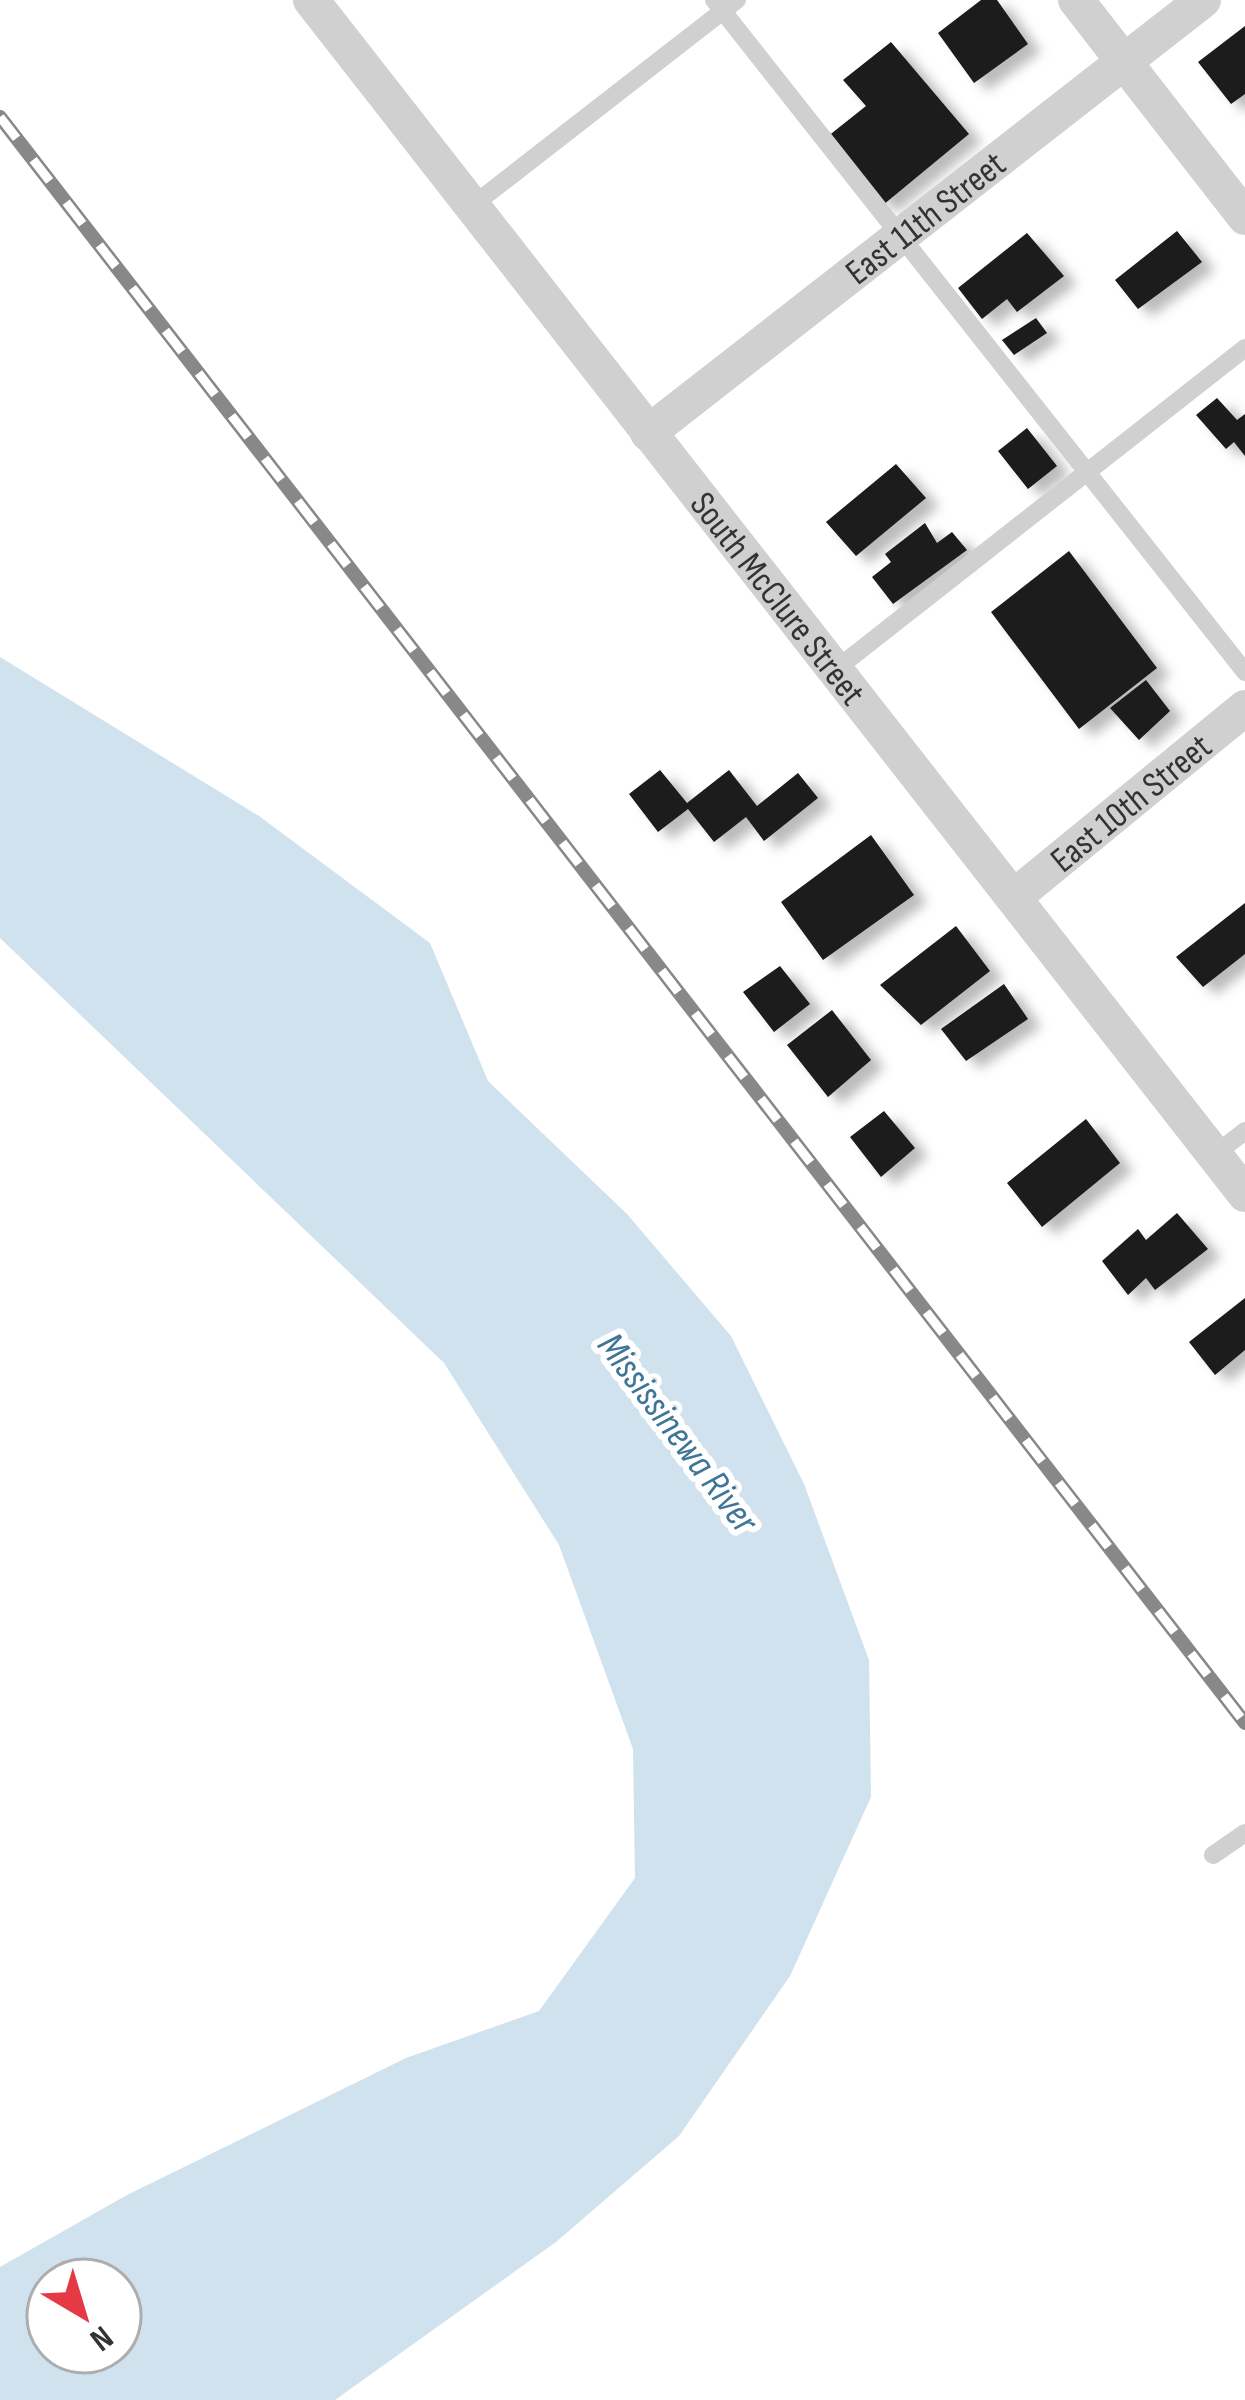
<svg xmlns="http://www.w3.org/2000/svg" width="1245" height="2400" viewBox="0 0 1245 2400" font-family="'Sofia Sans Condensed',sans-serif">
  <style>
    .water { fill: #cfe2ee; fill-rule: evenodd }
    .building { fill: #1a1a1a; filter: url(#shadow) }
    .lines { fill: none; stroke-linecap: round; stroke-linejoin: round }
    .lane { stroke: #d0d0d0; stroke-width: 18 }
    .street { stroke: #d0d0d0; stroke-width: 36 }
    .rail-casing { stroke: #888; stroke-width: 14 }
    .rail { stroke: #fff; stroke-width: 9; stroke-dasharray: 27; stroke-linecap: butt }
    .labels { text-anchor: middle; stroke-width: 12; stroke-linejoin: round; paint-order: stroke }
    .street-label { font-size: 36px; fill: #333; stroke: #fff }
    .water-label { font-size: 39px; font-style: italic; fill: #3f7597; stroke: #fff }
  </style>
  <defs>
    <filter id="shadow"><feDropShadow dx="13" dy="8" stdDeviation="6" flood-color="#0004"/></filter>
  </defs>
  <rect width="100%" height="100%" fill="#fff"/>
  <!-- water -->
  <path class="water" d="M0,657L259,816L430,943L488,1081L627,1214L731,1336L804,1484L869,1660L871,1797L790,1976L679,2136L556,2242L335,2400H0V2267L127,2195L406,2058L539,2011L635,1878L633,1749L559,1545L444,1363L0,938ZM48,2280H120V2352H48Z"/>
  <!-- building -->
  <path class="building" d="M981,0H997L1028,44L974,83L938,33Z
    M1245,26V94L1231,104L1198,62Z
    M891,42L969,134L883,205L827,137L866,106L843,80Z
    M1177,231L1202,262L1138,309L1115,280Z
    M1027,233L1064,276L1017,312L1007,299L982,319L958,288Z
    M1036,318L1047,333L1014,355L1002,340Z
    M1217,398L1237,420L1245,414V456L1234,442L1226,449L1196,415Z
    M1027,428L1057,466L1028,489L998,451Z
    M896,464L926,498L856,556L826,522Z
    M925,523L937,543L952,532L967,550L893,604L872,577L891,562L885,554Z
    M1069,551L1157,668L1079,729L991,612Z
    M1146,680L1170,711L1139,740L1110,708Z
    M660,770L687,803L729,770L757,806L798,773L818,798L764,841L746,817L714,842L688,809L658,832L629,794Z
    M871,835L914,895L823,960L781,902Z
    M1245,903V954L1203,987L1176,957Z
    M956,926L990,971L921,1025L880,985Z
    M780,966L810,1004L774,1032L743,992Z
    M1004,984L1028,1019L966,1061L941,1029Z
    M832,1010L871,1060L828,1097L787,1045Z
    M884,1111L915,1148L881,1177L850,1137Z
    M1086,1119L1120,1163L1042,1227L1007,1183Z
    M1177,1213L1208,1249L1155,1290L1146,1278L1128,1295L1102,1261L1138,1229L1146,1240Z
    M1245,1298V1350L1215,1375L1189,1342Z"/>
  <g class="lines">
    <!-- lane -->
    <path class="lane" d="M714,0L1245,672
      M472,206L737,0
      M835,670L1245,348
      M1214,1155L1245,1131
      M1213,1855L1245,1833"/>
    <!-- street -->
    <g class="street">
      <path id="s1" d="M311,0L1245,1194"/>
      <path d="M1076,0L1245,217"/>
      <path id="s2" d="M648,433L1203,0"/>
      <path id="s3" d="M1014,897L1245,708"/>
    </g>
    <!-- rail casing -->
    <g class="rail-casing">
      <path id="rail" d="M0,117L1245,1723"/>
    </g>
    <!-- rail -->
    <use href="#rail" class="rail"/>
  </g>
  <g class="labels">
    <!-- street labels -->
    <g class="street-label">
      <text dy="13" stroke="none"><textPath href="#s2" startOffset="351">East 11th Street</textPath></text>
      <text dy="13" stroke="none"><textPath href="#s1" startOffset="759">South McClure Street</textPath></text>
      <text dy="13" stroke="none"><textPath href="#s3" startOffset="150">East 10th Street</textPath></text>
    </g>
    <!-- water labels -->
    <g class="water-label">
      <text transform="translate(679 1432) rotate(53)" y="14">Mississinewa River</text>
    </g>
  </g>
  <!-- north arrow -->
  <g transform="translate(84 2316) rotate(142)"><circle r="57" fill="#ffffff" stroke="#adadad" stroke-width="3"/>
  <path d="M0-9L21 45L0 30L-21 45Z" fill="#e63946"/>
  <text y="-18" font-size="33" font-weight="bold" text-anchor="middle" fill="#333333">N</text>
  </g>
</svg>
